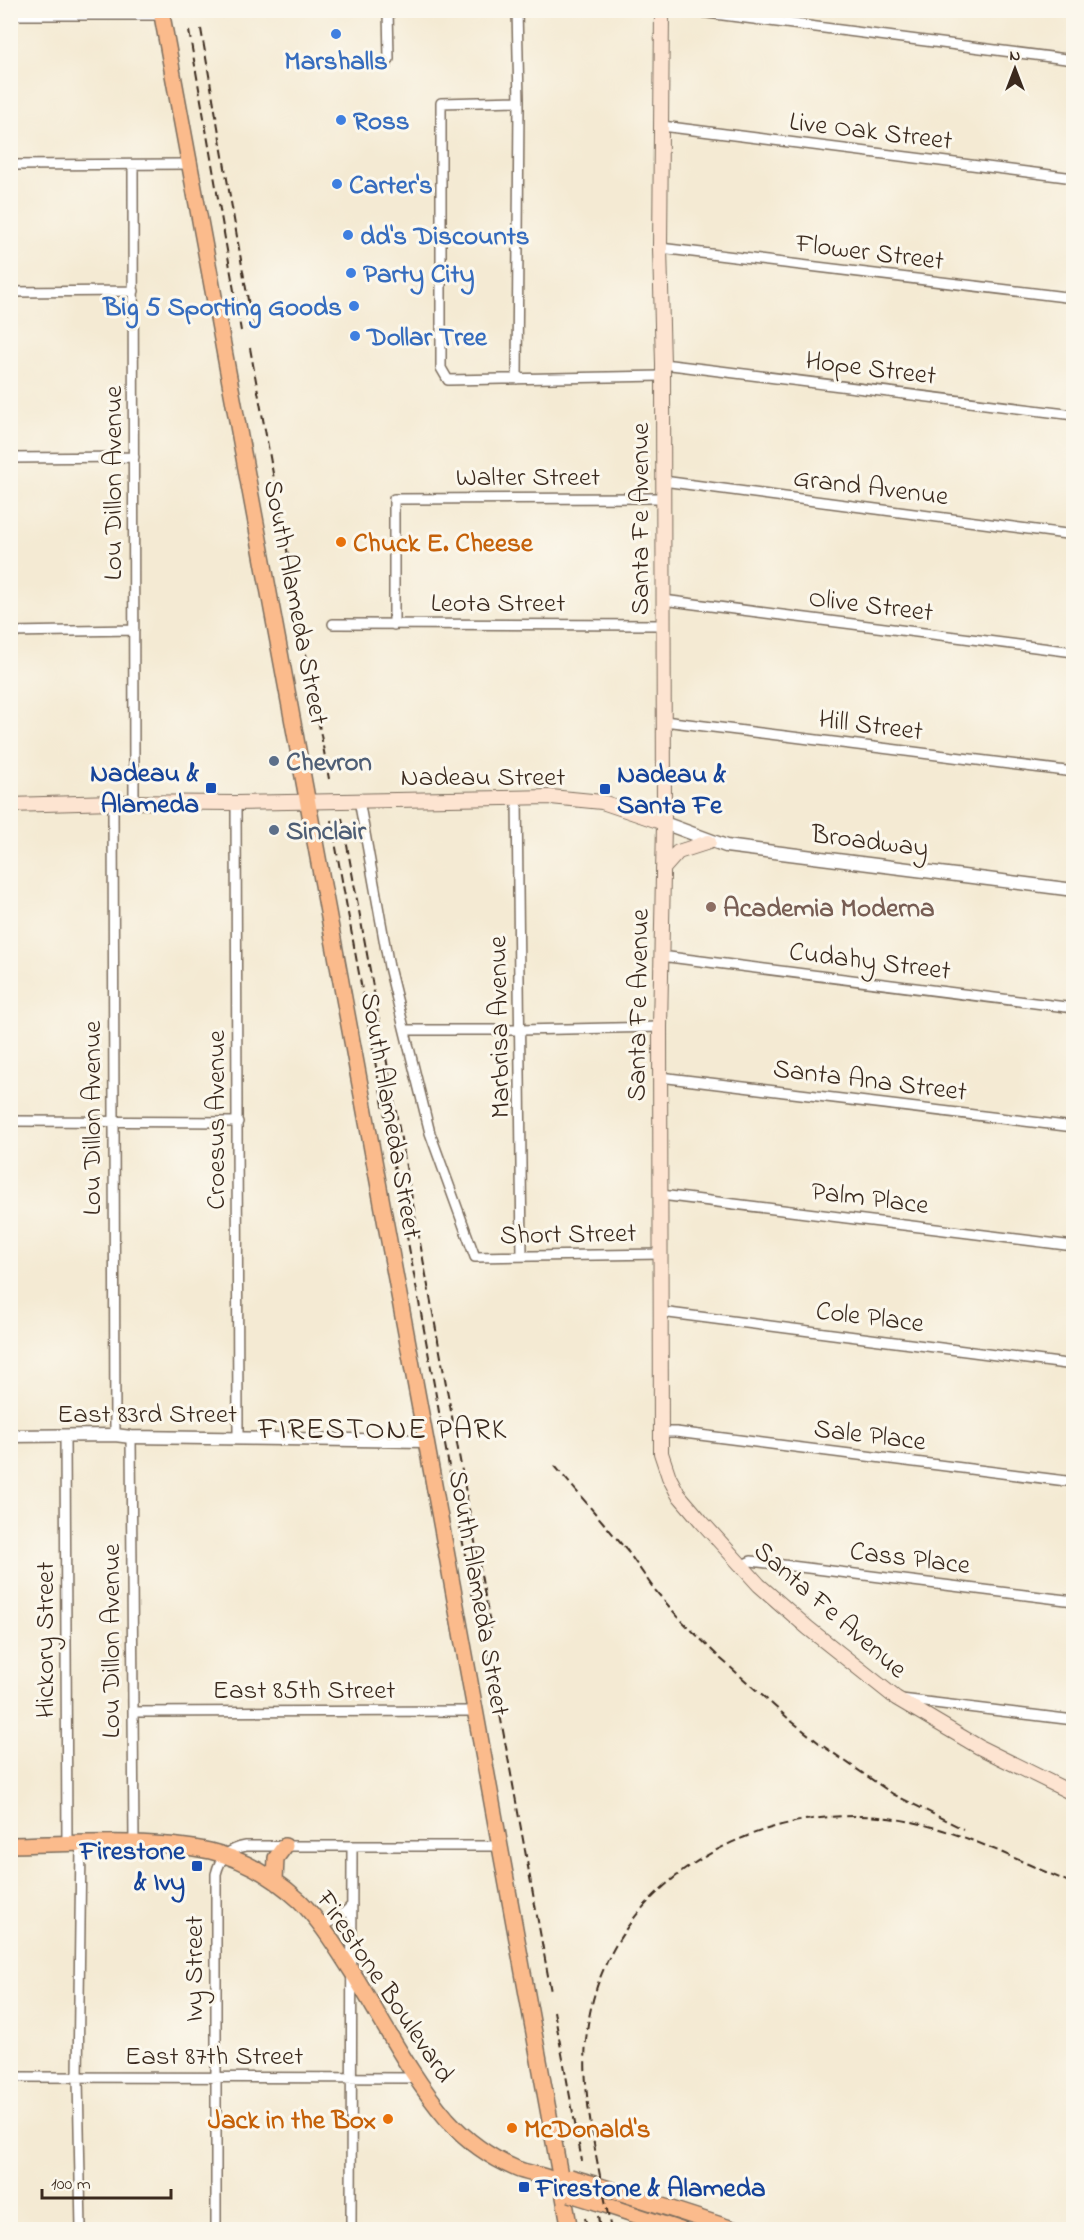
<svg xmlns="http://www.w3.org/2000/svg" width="1084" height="2240" viewBox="0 0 1084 2240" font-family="'Indie Flower',sans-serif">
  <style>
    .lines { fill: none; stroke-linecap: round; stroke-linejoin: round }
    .minor-casing { stroke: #7c6d5d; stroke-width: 12 }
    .tertiary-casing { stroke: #7c6d5d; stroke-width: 15 }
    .secondary-casing { stroke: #7c6d5d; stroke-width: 16 }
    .primary-casing { stroke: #7c6d5d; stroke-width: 18 }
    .minor { stroke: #fff; stroke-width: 9 }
    .tertiary { stroke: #fff; stroke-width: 12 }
    .secondary { stroke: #fde4d1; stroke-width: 14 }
    .primary { stroke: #fbbb8c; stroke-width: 15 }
    .rail { stroke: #3b2a1e; stroke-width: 2; stroke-dasharray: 9 4.5; stroke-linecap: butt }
    .primary-bridge-casing { stroke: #7c6d5d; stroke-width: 18; stroke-linecap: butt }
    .primary-bridge { stroke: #fbbb8c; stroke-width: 15 }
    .shop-dot { fill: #3f7fe0; stroke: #fbf7ec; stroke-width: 2 }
    .food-dot { fill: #e8710a; stroke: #fbf7ec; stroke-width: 2 }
    .service-dot { fill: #5c6f8a; stroke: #fbf7ec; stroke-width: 2 }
    .transit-dot { fill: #1a4fb4; stroke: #fbf7ec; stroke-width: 2 }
    .education-dot { fill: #8d6e63; stroke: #fbf7ec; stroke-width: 2 }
    .labels { text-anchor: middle; stroke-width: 6; stroke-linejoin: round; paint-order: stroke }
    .shop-label { font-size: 27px; font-weight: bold; fill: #366cbe; stroke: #fbf7ec; text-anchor: start }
    .street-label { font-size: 27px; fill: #3b2a1e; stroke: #fbf7ec }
    .food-label { font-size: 27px; font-weight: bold; fill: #c56008; stroke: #fbf7ec; text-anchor: start }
    .service-label { font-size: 27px; font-weight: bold; fill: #4e5e75; stroke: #fbf7ec; text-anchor: start }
    .transit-label { font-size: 27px; font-weight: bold; fill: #164399; stroke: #fbf7ec; text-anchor: end }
    .education-label { font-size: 27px; font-weight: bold; fill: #785e54; stroke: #fbf7ec; text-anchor: start }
    .quarter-label { font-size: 30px; letter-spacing: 1.5px; fill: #3b2a1e; stroke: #fbf7ec }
  </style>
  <rect width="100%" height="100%" fill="#fbf7ec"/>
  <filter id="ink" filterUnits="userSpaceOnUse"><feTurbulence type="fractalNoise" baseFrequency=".0167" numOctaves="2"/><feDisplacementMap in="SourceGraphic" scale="12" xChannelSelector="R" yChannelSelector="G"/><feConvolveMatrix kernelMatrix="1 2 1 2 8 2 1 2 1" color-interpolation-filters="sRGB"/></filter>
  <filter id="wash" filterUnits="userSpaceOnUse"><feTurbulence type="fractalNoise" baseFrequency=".008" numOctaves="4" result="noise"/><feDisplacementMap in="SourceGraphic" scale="24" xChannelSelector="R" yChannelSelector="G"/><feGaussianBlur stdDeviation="1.35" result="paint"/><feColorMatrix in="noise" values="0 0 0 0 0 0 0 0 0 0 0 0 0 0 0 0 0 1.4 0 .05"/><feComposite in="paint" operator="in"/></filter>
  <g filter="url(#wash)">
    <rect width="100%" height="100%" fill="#f4ead3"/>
  </g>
  <g filter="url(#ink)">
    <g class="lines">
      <!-- minor casing -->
      <g class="minor-casing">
        <path id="minor" d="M517,10L519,101L517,379
          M684,10L1074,60
          M10,15H162
          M386,66L389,59L388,10
          M519,101L441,103V368L448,380L662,376
          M662,126L1074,178
          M10,165L189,164
          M133,165L134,802
          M660,248L1074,298
          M10,292L134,291
          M663,364L1074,415
          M10,458L134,457
          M663,481L1074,535
          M663,600L1074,652
          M333,624L663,625
          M394,625V499L663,498
          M10,632L134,630
          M664,721L1074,772
          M517,797L522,1256
          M359,800L389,967L430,1133L475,1257L661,1254
          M113,802L115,1435
          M236,803L238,1437
          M661,956L1074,1008
          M405,1030H520L660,1027
          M660,1077L1074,1127
          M10,1121L238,1122
          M661,1195L1074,1246
          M661,1312L1074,1365
          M661,1432H676L1074,1482
          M65,1436L67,1845
          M131,1437L134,1844
          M742,1565L751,1561L1074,1601
          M901,1699L1074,1720
          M133,1712L475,1711
          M319,1925C335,1922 342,1916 352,1905
          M10,2077L417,2078
          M81,2230L78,2078L81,1845
          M216,2230V1874C220,1857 229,1849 246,1846H500
          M351,2230L352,1847"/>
      </g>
      <!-- tertiary casing -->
      <g class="tertiary-casing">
        <path id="tertiary" d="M664,823L726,846L1074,890
          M10,1436L115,1435L131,1437L426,1441"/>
      </g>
      <!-- secondary casing -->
      <g class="secondary-casing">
        <path id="secondary" d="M662,10L660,248L663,364L664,823L660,1027L661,1453L669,1477L678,1494L701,1521L759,1585L808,1628L896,1698L979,1747L1074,1794
          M10,805L113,802L236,803L551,797L602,802L664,823
          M663,869L678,852L709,842"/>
      </g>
      <!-- primary casing -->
      <g class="primary-casing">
        <path id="primary" d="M161,10L426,1441L570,2230
          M10,1845C73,1844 149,1838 210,1851C244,1859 275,1878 300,1901C322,1923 339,1952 356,1978C385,2025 411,2077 447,2119C466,2140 491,2158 517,2169C532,2175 556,2176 566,2189
          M275,1881L276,1858L285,1846
          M594,2184L736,2230
          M596,2202L681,2230"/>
      </g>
      <!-- minor -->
      <use href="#minor" class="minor"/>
      <!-- tertiary -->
      <use href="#tertiary" class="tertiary"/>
      <!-- secondary -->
      <use href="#secondary" class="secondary"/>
      <!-- primary -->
      <use href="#primary" class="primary"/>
      <!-- rail -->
      <path class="rail" d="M201,29L253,329
        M189,31L241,331
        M250,348L329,779
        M342,818L491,1629
        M331,820L479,1631
        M555,1466L629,1553
        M624,1546L654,1589L679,1618L721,1659L790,1720L823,1746L893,1794L963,1829
        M488,1649L551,1992
        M554,2011L582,2161
        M598,2216L600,2230
        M585,2218L588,2230
        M611,2230C600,2172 581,2099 586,2041C598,1889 752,1798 895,1819C958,1828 1015,1860 1074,1884"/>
      <!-- primary-bridge casing -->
      <g class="primary-bridge-casing">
        <path id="primary-bridge" d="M570,2177L594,2184
          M570,2194L596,2202"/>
      </g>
      <!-- primary-bridge -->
      <use href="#primary-bridge" class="primary-bridge"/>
    </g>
  </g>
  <!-- markers -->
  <g class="shop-dot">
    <circle cx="336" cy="34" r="6"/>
    <circle cx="341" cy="120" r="6"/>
    <circle cx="337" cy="184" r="6"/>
    <circle cx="348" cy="235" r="6"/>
    <circle cx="351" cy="273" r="6"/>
    <circle cx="354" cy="306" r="6"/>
    <circle cx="355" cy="336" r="6"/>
  </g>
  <g class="food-dot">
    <circle cx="341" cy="542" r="6"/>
    <circle cx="388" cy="2119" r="6"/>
    <circle cx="512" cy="2128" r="6"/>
  </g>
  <g class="service-dot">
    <circle cx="274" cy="761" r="6"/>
    <circle cx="274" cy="830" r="6"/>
  </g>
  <g class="transit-dot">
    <rect x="205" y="782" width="12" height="12" rx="3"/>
    <rect x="599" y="783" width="12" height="12" rx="3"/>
    <rect x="191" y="1860" width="12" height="12" rx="3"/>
    <rect x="518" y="2181" width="12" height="12" rx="3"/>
  </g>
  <circle class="education-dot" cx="711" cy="907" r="6"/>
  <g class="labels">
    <!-- shop labels -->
    <g class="shop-label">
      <text x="336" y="69" text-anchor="middle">Marshalls</text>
      <text x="353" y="129">Ross</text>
      <text x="349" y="193">Carter's</text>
      <text x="360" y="244">dd's Discounts</text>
      <text x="363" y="282">Party City</text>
      <text x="342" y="315" text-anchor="end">Big 5 Sporting Goods</text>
      <text x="367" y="345">Dollar Tree</text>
    </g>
    <!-- street labels -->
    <g class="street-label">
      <text transform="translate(871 130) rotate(7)" y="9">Live Oak Street</text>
      <text transform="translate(870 251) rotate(7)" y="9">Flower Street</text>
      <text transform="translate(871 367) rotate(7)" y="9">Hope Street</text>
      <text x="528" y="485">Walter Street</text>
      <text transform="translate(112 483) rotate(-90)" y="9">Lou Dillon Avenue</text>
      <text transform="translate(871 486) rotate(7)" y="9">Grand Avenue</text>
      <text transform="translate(639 519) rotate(-90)" y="9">Santa Fe Avenue</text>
      <text transform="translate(297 602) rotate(79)" y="9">South Alameda Street</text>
      <text x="498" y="611">Leota Street</text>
      <text transform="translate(871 604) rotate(7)" y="9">Olive Street</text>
      <text transform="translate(871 724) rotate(7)" y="9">Hill Street</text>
      <text x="483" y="785">Nadeau Street</text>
      <text transform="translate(870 840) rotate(7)" y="9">Broadway</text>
      <text transform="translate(870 960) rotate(7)" y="9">Cudahy Street</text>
      <text transform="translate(637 1005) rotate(-89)" y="9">Santa Fe Avenue</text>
      <text transform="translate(498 1027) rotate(-91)" y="9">Marbrisa Avenue</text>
      <text transform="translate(870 1079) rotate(7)" y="9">Santa Ana Street</text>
      <text transform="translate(392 1115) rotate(80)" y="9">South Alameda Street</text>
      <text transform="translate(91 1118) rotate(-90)" y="9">Lou Dillon Avenue</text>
      <text transform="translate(215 1120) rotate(-90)" y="9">Croesus Avenue</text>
      <text transform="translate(870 1197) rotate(7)" y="9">Palm Place</text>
      <text transform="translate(568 1233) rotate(-1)" y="9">Short Street</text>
      <text transform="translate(870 1316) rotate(7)" y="9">Cole Place</text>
      <text x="147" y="1422">East 83rd Street</text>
      <text transform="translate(870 1434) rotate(7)" y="9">Sale Place</text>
      <text transform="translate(910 1557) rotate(7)" y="9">Cass Place</text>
      <text transform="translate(480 1593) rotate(80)" y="9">South Alameda Street</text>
      <text transform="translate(831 1609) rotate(41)" y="9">Santa Fe Avenue</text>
      <text transform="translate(44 1640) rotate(-90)" y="9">Hickory Street</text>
      <text transform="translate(110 1641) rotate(-90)" y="9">Lou Dillon Avenue</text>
      <text x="304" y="1698">East 85th Street</text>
      <text transform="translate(193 1969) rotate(-90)" y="9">Ivy Street</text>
      <text transform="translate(386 1986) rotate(56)" y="9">Firestone Boulevard</text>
      <text x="214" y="2064">East 87th Street</text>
    </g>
    <!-- food labels -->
    <g class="food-label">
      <text x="353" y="551">Chuck E. Cheese</text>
      <text x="376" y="2128" text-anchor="end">Jack in the Box</text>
      <text x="524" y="2137">McDonald's</text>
    </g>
    <!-- service labels -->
    <g class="service-label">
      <text x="286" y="770">Chevron</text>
      <text x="286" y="839">Sinclair</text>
    </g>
    <!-- transit labels -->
    <g class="transit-label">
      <text x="199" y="781">Nadeau &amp;<tspan x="199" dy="31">Alameda</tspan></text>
      <text x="617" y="782" text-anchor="start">Nadeau &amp;<tspan x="617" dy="31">Santa Fe</tspan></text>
      <text x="185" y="1859">Firestone<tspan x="185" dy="31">&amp; Ivy</tspan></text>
      <text x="536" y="2196" text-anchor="start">Firestone &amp; Alameda</text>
    </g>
    <!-- education labels -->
    <g class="education-label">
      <text x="723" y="916">Academia Moderna</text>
    </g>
    <!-- quarter labels -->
    <g class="quarter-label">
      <text x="383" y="1438">FIRESTONE PARK</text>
    </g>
  </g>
  <!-- margin -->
  <rect width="1084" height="2240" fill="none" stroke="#fbf7ec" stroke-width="36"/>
  <!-- north arrow -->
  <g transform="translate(1015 69)" stroke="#fbf7ec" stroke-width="4.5" paint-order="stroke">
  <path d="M0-4.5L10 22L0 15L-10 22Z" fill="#3b2a1e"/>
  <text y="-9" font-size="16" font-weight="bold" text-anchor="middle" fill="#3b2a1e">N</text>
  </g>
  <!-- scale -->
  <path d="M42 2189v9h129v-9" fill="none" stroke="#3b2a1e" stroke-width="3"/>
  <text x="51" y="2189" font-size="18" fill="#3b2a1e" stroke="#fbf7ec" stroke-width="4.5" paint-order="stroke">100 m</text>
</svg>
